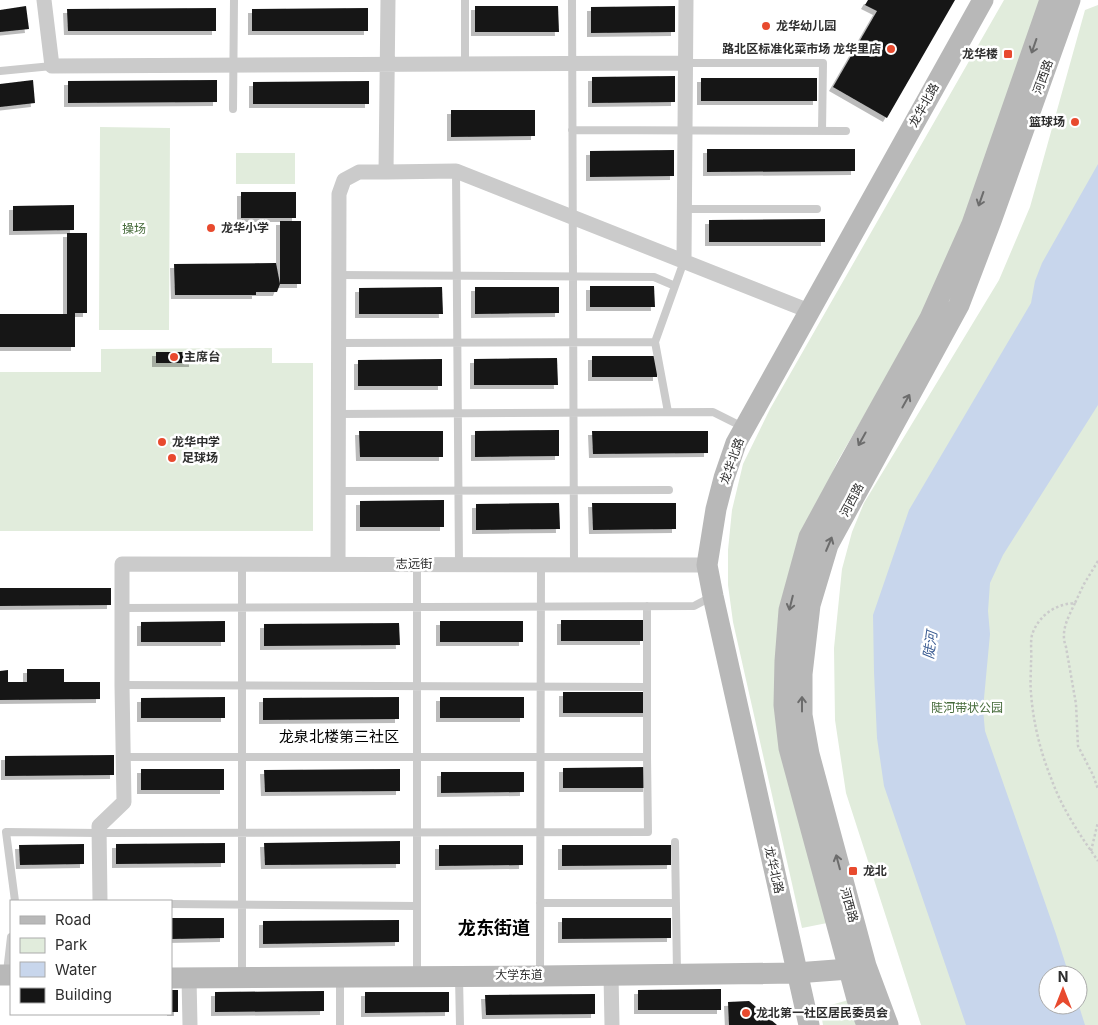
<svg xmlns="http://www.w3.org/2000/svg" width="1098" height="1025" viewBox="0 0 1098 1025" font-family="Inter,'Noto Sans SC',sans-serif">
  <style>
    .green { fill: #e1ecdc; fill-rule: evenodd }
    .water { fill: #c8d6ec }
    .building { fill: #151515; filter: url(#shadow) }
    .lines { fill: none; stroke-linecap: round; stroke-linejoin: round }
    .path { stroke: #cbcbcb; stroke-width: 2.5; stroke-dasharray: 2.5 2.5; stroke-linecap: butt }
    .lane { stroke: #cbcbcb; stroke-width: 8 }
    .street { stroke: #cbcbcb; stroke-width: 15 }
    .secondary { stroke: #b8b8b8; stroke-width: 21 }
    .oneway { stroke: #6c6c6c }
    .poi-dot { fill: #e84a2e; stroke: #fff; stroke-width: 2 }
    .labels { text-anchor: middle; stroke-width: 5; stroke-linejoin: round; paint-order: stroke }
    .poi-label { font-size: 12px; font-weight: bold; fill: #2e2e2e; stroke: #fff; text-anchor: start }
    .street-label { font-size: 12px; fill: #2e2e2e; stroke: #fff }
    .park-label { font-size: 12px; fill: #466b3b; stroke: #fff }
    .water-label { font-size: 14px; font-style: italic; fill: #3b5c92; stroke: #fff }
    .quarter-label { font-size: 15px; fill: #000; stroke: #fff }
    .district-label { font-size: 18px; font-weight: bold; fill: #000; stroke: #fff }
  </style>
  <defs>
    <filter id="shadow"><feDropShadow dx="-4" dy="4" stdDeviation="0" flood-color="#0004"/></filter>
  </defs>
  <rect width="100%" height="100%" fill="#fff"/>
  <!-- green -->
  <path class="green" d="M1004,0H1043L973,210L934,296L837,462L792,565L832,922L802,928L733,622L728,585V550L732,510L743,464L770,409Z
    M1098,5V1025H921L846,793L835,720L834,648L842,569L852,532L864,503L999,280L1030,207L1085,10ZM1048,975H1078V1005H1048Z
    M100,127L170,128L169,330H99Z
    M236,153H295V184H236Z
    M272,348V363H313V531H0V372H101V349Z
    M852,999L868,1025H823L820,1008Z"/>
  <!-- water -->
  <path class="water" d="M1098,164V405L1003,555L990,583L988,611L990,634L983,709L985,731L1056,934L1069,975H1048V1005H1078V1003L1085,1025H966L884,786L877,738L874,672L873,615L909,510L1031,303L1035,281L1042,263Z"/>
  <!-- building -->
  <path class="building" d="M868,0H955L887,118L833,87L877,11L865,5Z
    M26,6L29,29L0,32V10Z
    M475,6H558L559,32H475Z
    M675,6V32L591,33V7Z
    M216,8V31H68L67,9Z
    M368,8V31H252V9Z
    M675,76V102L592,103V77Z
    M701,78H817V101H701Z
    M33,80L35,103L0,107V84Z
    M217,80V102L68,103V81Z
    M369,81V104H253V82Z
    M451,110H535V136L451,137Z
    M707,149H855V171L707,172Z
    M674,150V176L590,177V151Z
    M241,192H296V218H241Z
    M74,205V230L13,231V206Z
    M825,219V242H709V220Z
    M280,221H301V284H280Z
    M67,233H87V313H75V347H0V314H67Z
    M276,263L280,284L277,292H256V295H175L174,264Z
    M590,286H654L655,307H590Z
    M442,287L443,314H359V288Z
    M475,287H559V313L475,314Z
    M156,352H193V363H156Z
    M592,356H657V377H592Z
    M557,358L558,385H474V359Z
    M442,359V386H358V360Z
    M559,430V456L475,457V431Z
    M359,431H443V457H360Z
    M592,431H708V453L593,454Z
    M444,500V527H360V501Z
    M559,503L560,529L476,530V504Z
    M592,503H676V529L593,530Z
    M0,588H111V605L0,606Z
    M561,620H644V641H561Z
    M225,621V642H141V622Z
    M440,621H523V642H440Z
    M399,623L400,645L264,646V624Z
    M27,669H64V682H100V699L0,700V671L8,670V682H27Z
    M563,692H647V713H563Z
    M225,697V718H141V698Z
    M399,697V719L263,720V698Z
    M440,697H524V718H440Z
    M114,755V775L5,776V756Z
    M647,767V788H563V768Z
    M141,769H224V790H141Z
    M400,769V791L265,792L264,770Z
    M441,772H524V792L441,793Z
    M400,841V864L265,865L264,843Z
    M225,843V863L116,864V844Z
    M84,844V864L20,865L19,845Z
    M439,845H523V865L439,866Z
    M562,845H671V865L562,866Z
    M171,918H224V938L171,939Z
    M562,918H671V938L562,939Z
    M399,920V942L263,944V921Z
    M721,989V1010H638V990Z
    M171,990H178V1012H171Z
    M324,991V1011L215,1012V992Z
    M365,992H449V1012L365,1013Z
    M595,994V1014L486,1015L485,995Z
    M749,1001L777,1025H729L728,1002Z"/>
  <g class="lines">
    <!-- path -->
    <path class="path" d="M1098,561L1084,584L1075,603C1055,604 1038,616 1032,635C1030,643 1032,654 1031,662C1031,672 1030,683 1031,693C1033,721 1040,751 1051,778C1062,809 1080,835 1098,861
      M1075,603C1068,618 1060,631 1066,647L1076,704L1078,746L1093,775L1098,789
      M1091,851L1098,822"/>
    <!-- lane -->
    <path class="lane" d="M465,0V64
      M572,0L574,565
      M686,63H823L822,131
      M0,71L52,66
      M233,109L234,0
      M572,130L846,131
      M456,171L459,565
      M684,209H817
      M339,275L654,277L675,286
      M339,343L655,342
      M668,412L655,342L684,261
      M339,414L713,412L743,427
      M338,491L669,490
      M122,608L694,606L711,597
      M122,685L647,687
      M124,757H647V606
      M675,842L677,973
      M15,901L6,832L99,833L648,832L647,757
      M540,903H676
      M171,904L417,906
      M7,972L11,937
      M417,975V565
      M540,975L541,565
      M242,977V564
      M459,977L460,1025
      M340,980V1025"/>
    <!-- street -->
    <path class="street" d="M44,0L52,66L686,63
      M386,172L456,171L809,311
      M684,261L686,0
      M338,564L339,194L344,180L359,172H386L388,0
      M100,901L99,826L124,802L122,685V564L707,565
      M611,975L612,1025
      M189,978L190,1025"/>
    <!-- secondary -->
    <path class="secondary" d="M0,975H11
      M171,978L540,976L796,973L849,969L863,966
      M809,1025L713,596L707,565L716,509L724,478L736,443L983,0
      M867,1025L857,999L789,748L784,705L785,661L789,610L809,537L847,467L930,318L972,224L1050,0
      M888,1025L866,966L809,754L802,715V674L810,605L828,545L959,305L991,221L1070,0"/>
  </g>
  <!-- one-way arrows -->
  <defs><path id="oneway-shaft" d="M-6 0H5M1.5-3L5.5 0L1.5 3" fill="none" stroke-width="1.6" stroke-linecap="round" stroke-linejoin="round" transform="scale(1.25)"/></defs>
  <g class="oneway">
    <use href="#oneway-shaft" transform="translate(1034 46) rotate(109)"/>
    <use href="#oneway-shaft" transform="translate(981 199) rotate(109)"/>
    <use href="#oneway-shaft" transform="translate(906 401) rotate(-61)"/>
    <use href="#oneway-shaft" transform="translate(862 439) rotate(119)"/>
    <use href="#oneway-shaft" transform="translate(829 544) rotate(-67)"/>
    <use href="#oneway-shaft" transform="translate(791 603) rotate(104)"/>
    <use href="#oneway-shaft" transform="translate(802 704) rotate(-90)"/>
    <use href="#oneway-shaft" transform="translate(838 862) rotate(-105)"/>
  </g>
  <!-- markers -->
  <g class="poi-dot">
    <circle cx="766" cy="26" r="5"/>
    <circle cx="891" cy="49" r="5"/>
    <rect x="1003" y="49" width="10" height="10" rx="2.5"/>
    <circle cx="1075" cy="122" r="5"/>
    <circle cx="211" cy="228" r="5"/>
    <circle cx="174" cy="357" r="5"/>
    <circle cx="162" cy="442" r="5"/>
    <circle cx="172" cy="458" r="5"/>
    <rect x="848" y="866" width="10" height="10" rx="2.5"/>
    <circle cx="746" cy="1013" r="5"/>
  </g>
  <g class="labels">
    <!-- poi labels -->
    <g class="poi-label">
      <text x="776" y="30">龙华幼儿园</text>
      <text x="881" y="53" text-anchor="end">路北区标准化菜市场 龙华里店</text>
      <text x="998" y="58" text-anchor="end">龙华楼</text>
      <text x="1065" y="126" text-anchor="end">篮球场</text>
      <text x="221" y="232">龙华小学</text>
      <text x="184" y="361">主席台</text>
      <text x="172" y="446">龙华中学</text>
      <text x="182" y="462">足球场</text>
      <text x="863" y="875">龙北</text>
      <text x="756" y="1017">龙北第一社区居民委员会</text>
    </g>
    <!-- street labels -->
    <g class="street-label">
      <text transform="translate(1043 77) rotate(-70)" y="4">河西路</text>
      <text transform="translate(924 105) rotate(-61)" y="4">龙华北路</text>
      <text transform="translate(732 461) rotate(-70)" y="4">龙华北路</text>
      <text transform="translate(852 500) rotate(-62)" y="4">河西路</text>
      <text x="414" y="568">志远街</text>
      <text transform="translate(774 870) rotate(77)" y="4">龙华北路</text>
      <text transform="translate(849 905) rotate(75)" y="4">河西路</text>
      <text x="519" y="979">大学东道</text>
    </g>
    <!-- park labels -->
    <g class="park-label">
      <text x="134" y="233">操场</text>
      <text x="967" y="712">陡河带状公园</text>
    </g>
    <!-- water labels -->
    <g class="water-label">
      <text transform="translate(930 645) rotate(-82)" y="5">陡河</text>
    </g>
    <!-- quarter labels -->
    <g class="quarter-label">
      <text x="339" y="742">龙泉北楼第三社区</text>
    </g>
    <!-- district labels -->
    <g class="district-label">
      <text x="494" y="934">龙东街道</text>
    </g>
  </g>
  <!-- legend -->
  <rect x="10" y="900" width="162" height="115" fill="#ffffff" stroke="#ababab"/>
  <rect x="20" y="916" width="25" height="8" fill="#b8b8b8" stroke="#ababab"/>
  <text x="55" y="925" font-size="15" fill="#2e2e2e">Road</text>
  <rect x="20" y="938" width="25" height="15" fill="#e1ecdc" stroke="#ababab"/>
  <text x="55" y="950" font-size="15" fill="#2e2e2e">Park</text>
  <rect x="20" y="962" width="25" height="15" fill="#c8d6ec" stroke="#ababab"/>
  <text x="55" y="975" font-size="15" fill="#2e2e2e">Water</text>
  <rect x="20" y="988" width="25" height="15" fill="#151515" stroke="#ababab"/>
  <text x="55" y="1000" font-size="15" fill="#2e2e2e">Building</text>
  <!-- north arrow -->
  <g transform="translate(1063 990)"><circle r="24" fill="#ffffff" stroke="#ababab"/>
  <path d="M0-4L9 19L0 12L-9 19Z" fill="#e84a2e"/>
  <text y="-8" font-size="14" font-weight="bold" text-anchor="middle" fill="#2e2e2e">N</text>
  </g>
</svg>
